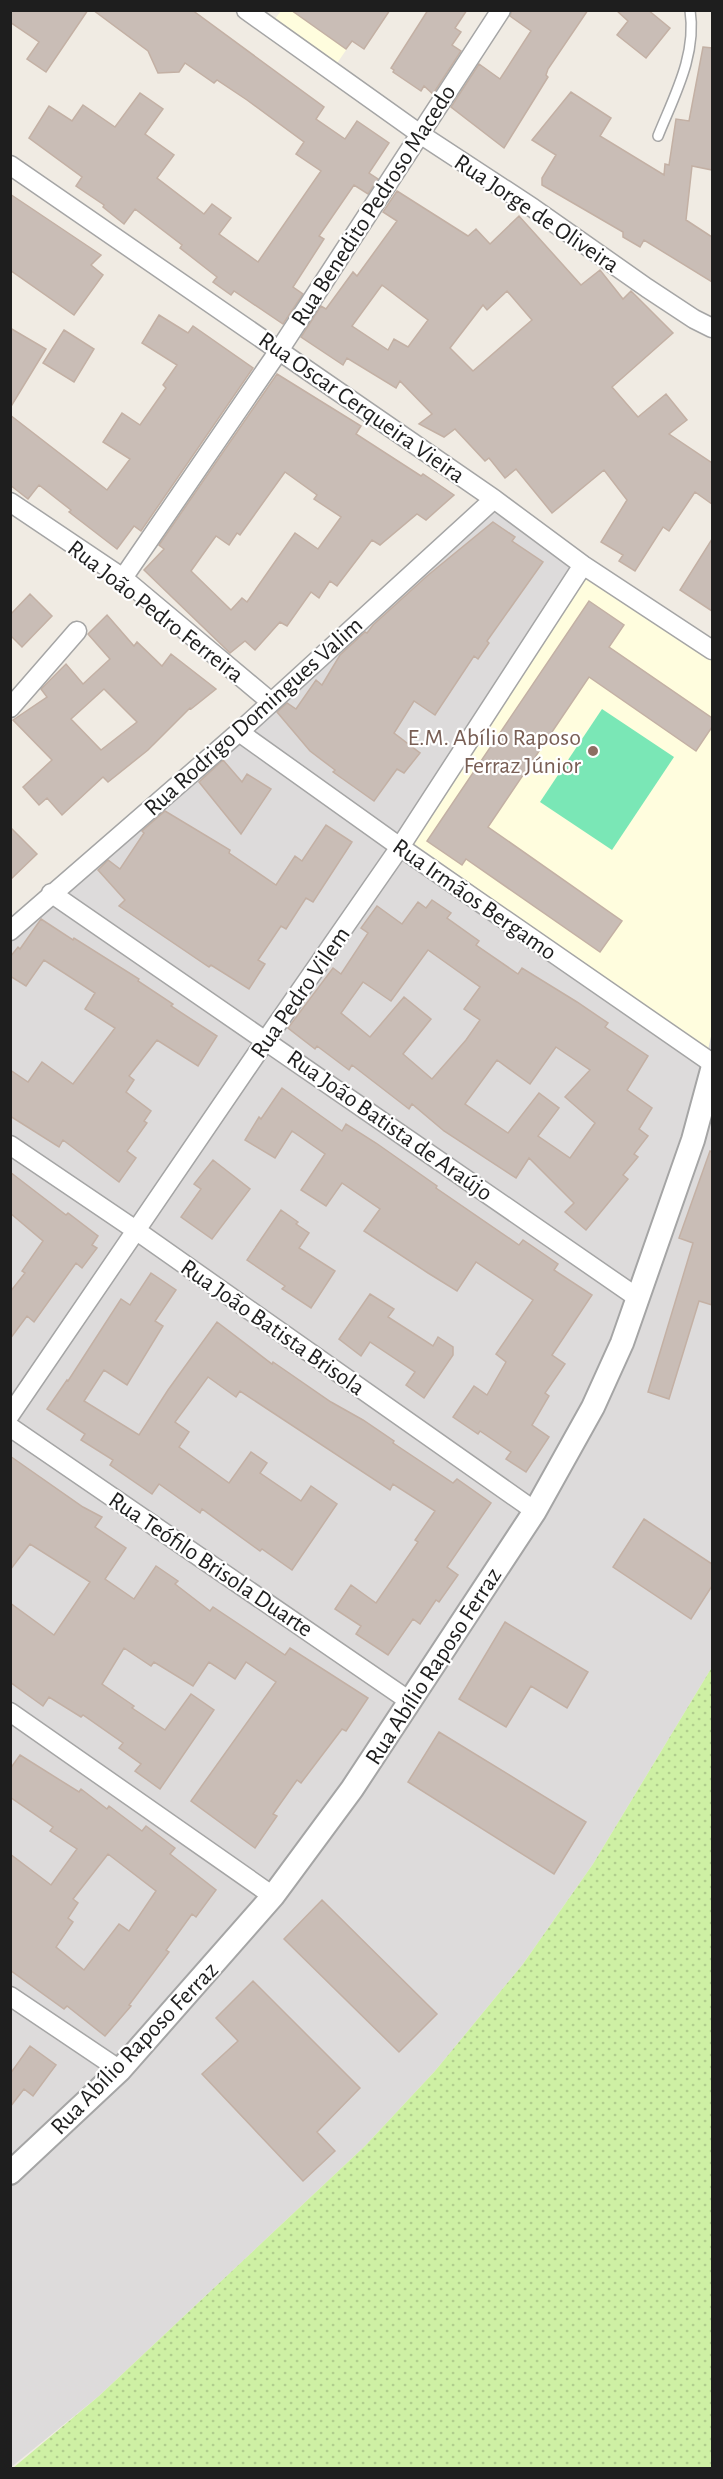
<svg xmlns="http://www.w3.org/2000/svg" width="723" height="2479" viewBox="0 0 723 2479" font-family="'Alegreya Sans',sans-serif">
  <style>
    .residential { fill: #dddbdb }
    .education { fill: #fffdde }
    .grass { fill: url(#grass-dots) }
    .pitch { fill: #7ae7b6 }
    .building { fill: #c9bdb6; stroke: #c3b0a4; stroke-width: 1.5; fill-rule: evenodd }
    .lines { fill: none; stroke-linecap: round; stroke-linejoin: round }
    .service-casing { stroke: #a5a5a5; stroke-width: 12 }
    .minor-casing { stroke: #a5a5a5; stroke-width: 21 }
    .tertiary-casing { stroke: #a5a5a5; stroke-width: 26 }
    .service { stroke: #fff; stroke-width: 9 }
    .minor { stroke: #fff; stroke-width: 18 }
    .tertiary { stroke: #fff; stroke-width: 22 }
    .education-dot { fill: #8d6e63; stroke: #fff; stroke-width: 2 }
    .labels { text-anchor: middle; stroke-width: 4.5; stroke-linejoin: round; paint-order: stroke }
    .street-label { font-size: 24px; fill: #1e1e1e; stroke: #fff }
    .education-label { font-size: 24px; fill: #785e54; stroke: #fff; text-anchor: end }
  </style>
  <defs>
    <pattern id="grass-dots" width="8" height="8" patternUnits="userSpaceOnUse" patternTransform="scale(1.5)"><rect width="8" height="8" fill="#cef0a4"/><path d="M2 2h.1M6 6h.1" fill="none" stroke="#b0cd8d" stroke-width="1.8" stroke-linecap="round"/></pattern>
  </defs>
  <rect width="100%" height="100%" fill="#f0ebe3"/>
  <!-- residential -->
  <path class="residential" d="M494,507L712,647V1667L593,1864L523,1964L435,2071L365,2146L99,2396L10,2468V936Z"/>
  <!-- education -->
  <path class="education" d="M281,11H373L331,72L268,28Z
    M584,576L712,658V1032L708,1050L413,843Z"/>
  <!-- grass -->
  <path class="grass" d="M712,1667V2468H13L99,2396L365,2146L435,2071L523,1964L593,1864Z"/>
  <!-- pitch -->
  <path class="pitch" d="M602,709L674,757L612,850L540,802Z"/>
  <!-- building -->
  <path class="building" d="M10,10H88L46,72L27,59L39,42L10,22Z
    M93,10H192L324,107L316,119L345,139L357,121L389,143L369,173L378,179L368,194L354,185L319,236L324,239L293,287L303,294L283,324L234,291L231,295L213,282L217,277L180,248L182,245L135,209L124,224L103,207L104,205L76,186L82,177L29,138L49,106L72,121L83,105L115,127L140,93L163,109L145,134L174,155L157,178L204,214L212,204L231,218L219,234L258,262L321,171L296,154L304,142L247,100L217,80L214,83L185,63L179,72L158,73L148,51Z
    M291,10H390L364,49L352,41L346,49Z
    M428,10H467L455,28L461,32L452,45L461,51L433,94L424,86L421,91L393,72L394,70L391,68Z
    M512,10H588L548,69L546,75L548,77L504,148L451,107L479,64L500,79L531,31L510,16Z
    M616,10H648L670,28L646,58L617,35L628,21Z
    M703,47L712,48V170L692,166L686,220L712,237V282L644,240L640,247L623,237V232L542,185V178L556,155L532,140L571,92L611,118L600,136L664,175L665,164L669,165L676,119L689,121Z
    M397,191L468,236L476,229L490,244L519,216L581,285L600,270L623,299L631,291L673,333L612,387L638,417L666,394L687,420L669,434L712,463V504L695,492L669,531L663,527L635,571L619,561L623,555L601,542L627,500L604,470L552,513L516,469L505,478L489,458L485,461L455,429L444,437L419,424L432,414L400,381L396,388L347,358L343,365L301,337L321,306L326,309L353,272L357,276L397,221L383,212ZM382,285L428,320L408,347L394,339L388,350L352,326ZM507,291L532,320L473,371L450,348L483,305L487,310Z
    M10,194L101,255L91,265L103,275L74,315L10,270Z
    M159,315L188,333L193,326L253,368L141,531L134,526L117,549L69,512L71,510L39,485L28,499L10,485V415L107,490L130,459L103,442L122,413L140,425L166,388L163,385L177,365L142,343Z
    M10,328L46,349L10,408Z
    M64,330L94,349L74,382L43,363Z
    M277,374L361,426L356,434L421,476L423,474L454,495L426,520L417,514L380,545L372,540L337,586L330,581L319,598L311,592L287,626L280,622L255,650L245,641L230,653L144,570L164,549L159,545ZM285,472L317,495L314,499L341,517L318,549L295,533L247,602L242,598L231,610L191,571L216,536L229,545L237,533L240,535Z
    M493,522L515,537L512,541L543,562L487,641L489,643L478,659L474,656L435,715L414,701L394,733L420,753L404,773L397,769L374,801L333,772L335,770L310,751L277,712L287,703L296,709L316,680L322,685L340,655L365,632L367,633L373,625L427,576Z
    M712,539V611L680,590Z
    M30,594L52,616L22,647L10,635V615Z
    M589,601L624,625L609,647L712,718V727L696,751L589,677L488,827L622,921L600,952L466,859L462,865L427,841Z
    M107,615L134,646L137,642L162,666L171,654L216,689L191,709L190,708L148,750L108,782L103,777L62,815L47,798L39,805L23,787L52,760L13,720L47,697L41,689L66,664L83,684L110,659L88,634ZM104,689L137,722L101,750L71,719Z
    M223,760L242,782L247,774L271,789L241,834L199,782Z
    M165,811L230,850L229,853L276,885L295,856L302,861L326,825L352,842L313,902L306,898L286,929L281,926L258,960L265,964L249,989L211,965L209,967L119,906L125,900L98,870L108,860L120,869L144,833L142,831Z
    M10,827L37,854L10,880Z
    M432,900L451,913L447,918L479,941L476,945L518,974L522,968L577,1002L608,1023L605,1027L648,1056L627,1090L652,1108L639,1129L648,1136L634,1154L638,1157L623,1175L628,1179L586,1230L565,1212L574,1203L529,1158L516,1178L444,1131L412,1104L409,1109L352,1065L349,1070L317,1046L315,1049L288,1028L333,968L341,974L368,933L361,928L377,906L402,924L418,902L426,908ZM428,950L480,987L464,1009L480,1020L466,1040L432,1079L403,1054L431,1019L404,997L370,1037L341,1013L363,982L391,1001ZM556,1047L590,1070L565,1097L595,1123L570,1158L538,1136L559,1108L539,1093L508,1133L465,1104L497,1060L530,1084Z
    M41,919L73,940L74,938L139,979L138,981L173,1004L171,1006L217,1036L198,1066L157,1040L129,1076L134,1080L126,1092L151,1111L144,1121L147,1123L127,1151L136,1158L119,1182L63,1140L59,1147L10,1116V1070L28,1082L42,1062L73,1084L115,1028L85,1009L95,993L44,960L26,986L10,976V957L18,947L20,949Z
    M282,1088L342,1131L346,1124L376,1143L437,1186L436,1188L519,1245L523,1240L558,1264L554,1270L592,1295L552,1355L565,1364L545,1393L549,1396L532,1425L549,1437L526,1472L506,1459L511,1452L480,1431L478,1434L453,1417L474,1386L487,1395L506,1362L496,1354L533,1300L476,1262L457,1291L428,1273L364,1231L380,1209L342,1183L326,1206L301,1190L325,1154L292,1131L275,1158L245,1140L259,1117L261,1119Z
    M710,1151L712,1152V1305L699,1301L669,1399L648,1392L693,1243L679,1238Z
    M213,1160L250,1189L212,1239L181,1217L201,1189L194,1184Z
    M10,1172L66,1215L68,1213L98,1236L92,1245L97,1248L82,1268L76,1263L34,1322L27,1316L10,1339V1292L25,1273L22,1271L43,1241L10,1213Z
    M281,1210L298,1222L296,1224L309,1233L299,1248L335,1271L311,1308L282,1289L285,1286L247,1260Z
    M151,1273L176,1290L155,1321L163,1326L127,1385L104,1370L84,1401L139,1435L168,1390L217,1322L272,1364L273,1362L331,1402L363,1420L394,1441L393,1443L453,1483L457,1479L491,1503L447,1567L458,1575L439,1602L436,1600L420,1624L413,1619L388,1655L356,1634L361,1626L335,1609L351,1585L376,1603L418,1542L415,1540L435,1511L393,1484L390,1490L240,1391L236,1397L208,1377L175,1422L189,1432L179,1447L229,1483L251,1452L267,1463L260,1473L301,1501L311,1486L337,1504L292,1570L262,1549L260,1551L202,1509L200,1513L159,1484L152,1494L110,1465L113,1460L81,1440L85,1434L47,1409L67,1380L68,1381L121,1299L130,1305Z
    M370,1294L394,1309L388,1317L433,1346L438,1337L453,1347V1355L424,1398L406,1385L415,1372L370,1342L361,1356L339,1339Z
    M10,1456L83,1507L102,1517L95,1527L126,1548L105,1579L134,1599L156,1566L178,1581L175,1584L210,1611L213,1607L285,1655L290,1648L368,1698L346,1731L342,1729L301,1783L297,1780L273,1814L277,1816L255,1848L191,1801L276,1682L246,1662L235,1679L209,1662L193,1686L154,1662L151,1666L124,1648L102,1684L134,1706L132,1708L165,1730L191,1694L214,1710L160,1789L135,1771L141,1764L119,1748L123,1743L83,1715L81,1717L49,1697L43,1706L10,1682V1603L54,1635L90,1582L30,1544L10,1570Z
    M644,1519L712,1564V1586L691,1619L613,1567Z
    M505,1622L588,1672L567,1708L531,1686L506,1727L459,1699Z
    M439,1732L586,1822L554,1874L408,1782Z
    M20,1755L79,1792L81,1789L107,1809L109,1806L142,1831L146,1826L175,1848L170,1854L216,1890L196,1917L192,1914L166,1950L169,1952L129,2005L131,2006L105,2036L67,2006L64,2009L10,1970V1854L51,1885L77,1849L50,1831L53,1827L10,1797V1769ZM108,1854L156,1891L129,1931L119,1924L84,1970L56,1947L73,1922L68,1918L78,1903L73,1899Z
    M322,1900L437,2014L399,2052L284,1939Z
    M253,1981L360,2088L317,2132L335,2151L303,2181L202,2074L238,2041L216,2018Z
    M30,2046L56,2065L33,2096L24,2089L10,2107V2074Z"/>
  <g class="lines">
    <!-- service casing -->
    <g class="service-casing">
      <path id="service" d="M658,136C674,96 697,55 690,10"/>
    </g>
    <!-- minor casing -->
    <g class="minor-casing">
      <path id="minor" d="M246,10L420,134L533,208L647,288L694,319L712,328
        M10,165L494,499L583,565L712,650
        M10,502L123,578L271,702
        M123,578L280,349L501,10
        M10,708L77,631
        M239,732L400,847L712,1063
        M51,893L638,1298
        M10,931L239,732L494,499
        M10,1145L137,1231L535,1511
        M10,1415L266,1040L400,847L583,565
        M10,1427L411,1702
        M10,1712L273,1896
        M10,1996L120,2070"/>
    </g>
    <!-- tertiary casing -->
    <g class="tertiary-casing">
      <path id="tertiary" d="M10,2173L120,2070L273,1896L352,1789L535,1511L593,1407L622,1343L693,1140L712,1070"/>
    </g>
    <!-- service -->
    <use href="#service" class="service"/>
    <!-- minor -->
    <use href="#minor" class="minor"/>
    <!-- tertiary -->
    <use href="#tertiary" class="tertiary"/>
  </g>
  <!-- markers -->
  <circle class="education-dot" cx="593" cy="751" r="6"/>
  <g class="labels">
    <!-- street labels -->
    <g class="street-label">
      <text transform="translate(373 205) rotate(-57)" y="8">Rua Benedito Pedroso Macedo</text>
      <text transform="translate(537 213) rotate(34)" y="8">Rua Jorge de Oliveira</text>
      <text transform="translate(362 407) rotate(35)" y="8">Rua Oscar Cerqueira Vieira</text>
      <text transform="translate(156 611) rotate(38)" y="8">Rua João Pedro Ferreira</text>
      <text transform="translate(253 716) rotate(-42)" y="8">Rua Rodrigo Domingues Valim</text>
      <text transform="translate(475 899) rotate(35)" y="8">Rua Irmãos Bergamo</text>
      <text transform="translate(300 992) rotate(-55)" y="8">Rua Pedro Vilem</text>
      <text transform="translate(390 1125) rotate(35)" y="8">Rua João Batista de Araújo</text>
      <text transform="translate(273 1327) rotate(35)" y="8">Rua João Batista Brisola</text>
      <text transform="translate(211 1564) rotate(34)" y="8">Rua Teófilo Brisola Duarte</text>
      <text transform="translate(433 1666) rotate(-57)" y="8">Rua Abílio Raposo Ferraz</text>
      <text transform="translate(134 2048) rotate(-46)" y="8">Rua Abílio Raposo Ferraz</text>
    </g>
    <!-- education labels -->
    <g class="education-label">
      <text x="581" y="745">E.M. Abílio Raposo<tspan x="581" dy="28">Ferraz Júnior</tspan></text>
    </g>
  </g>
  <!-- border -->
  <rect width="723" height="2479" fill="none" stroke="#1e1e1e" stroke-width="24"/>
</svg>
